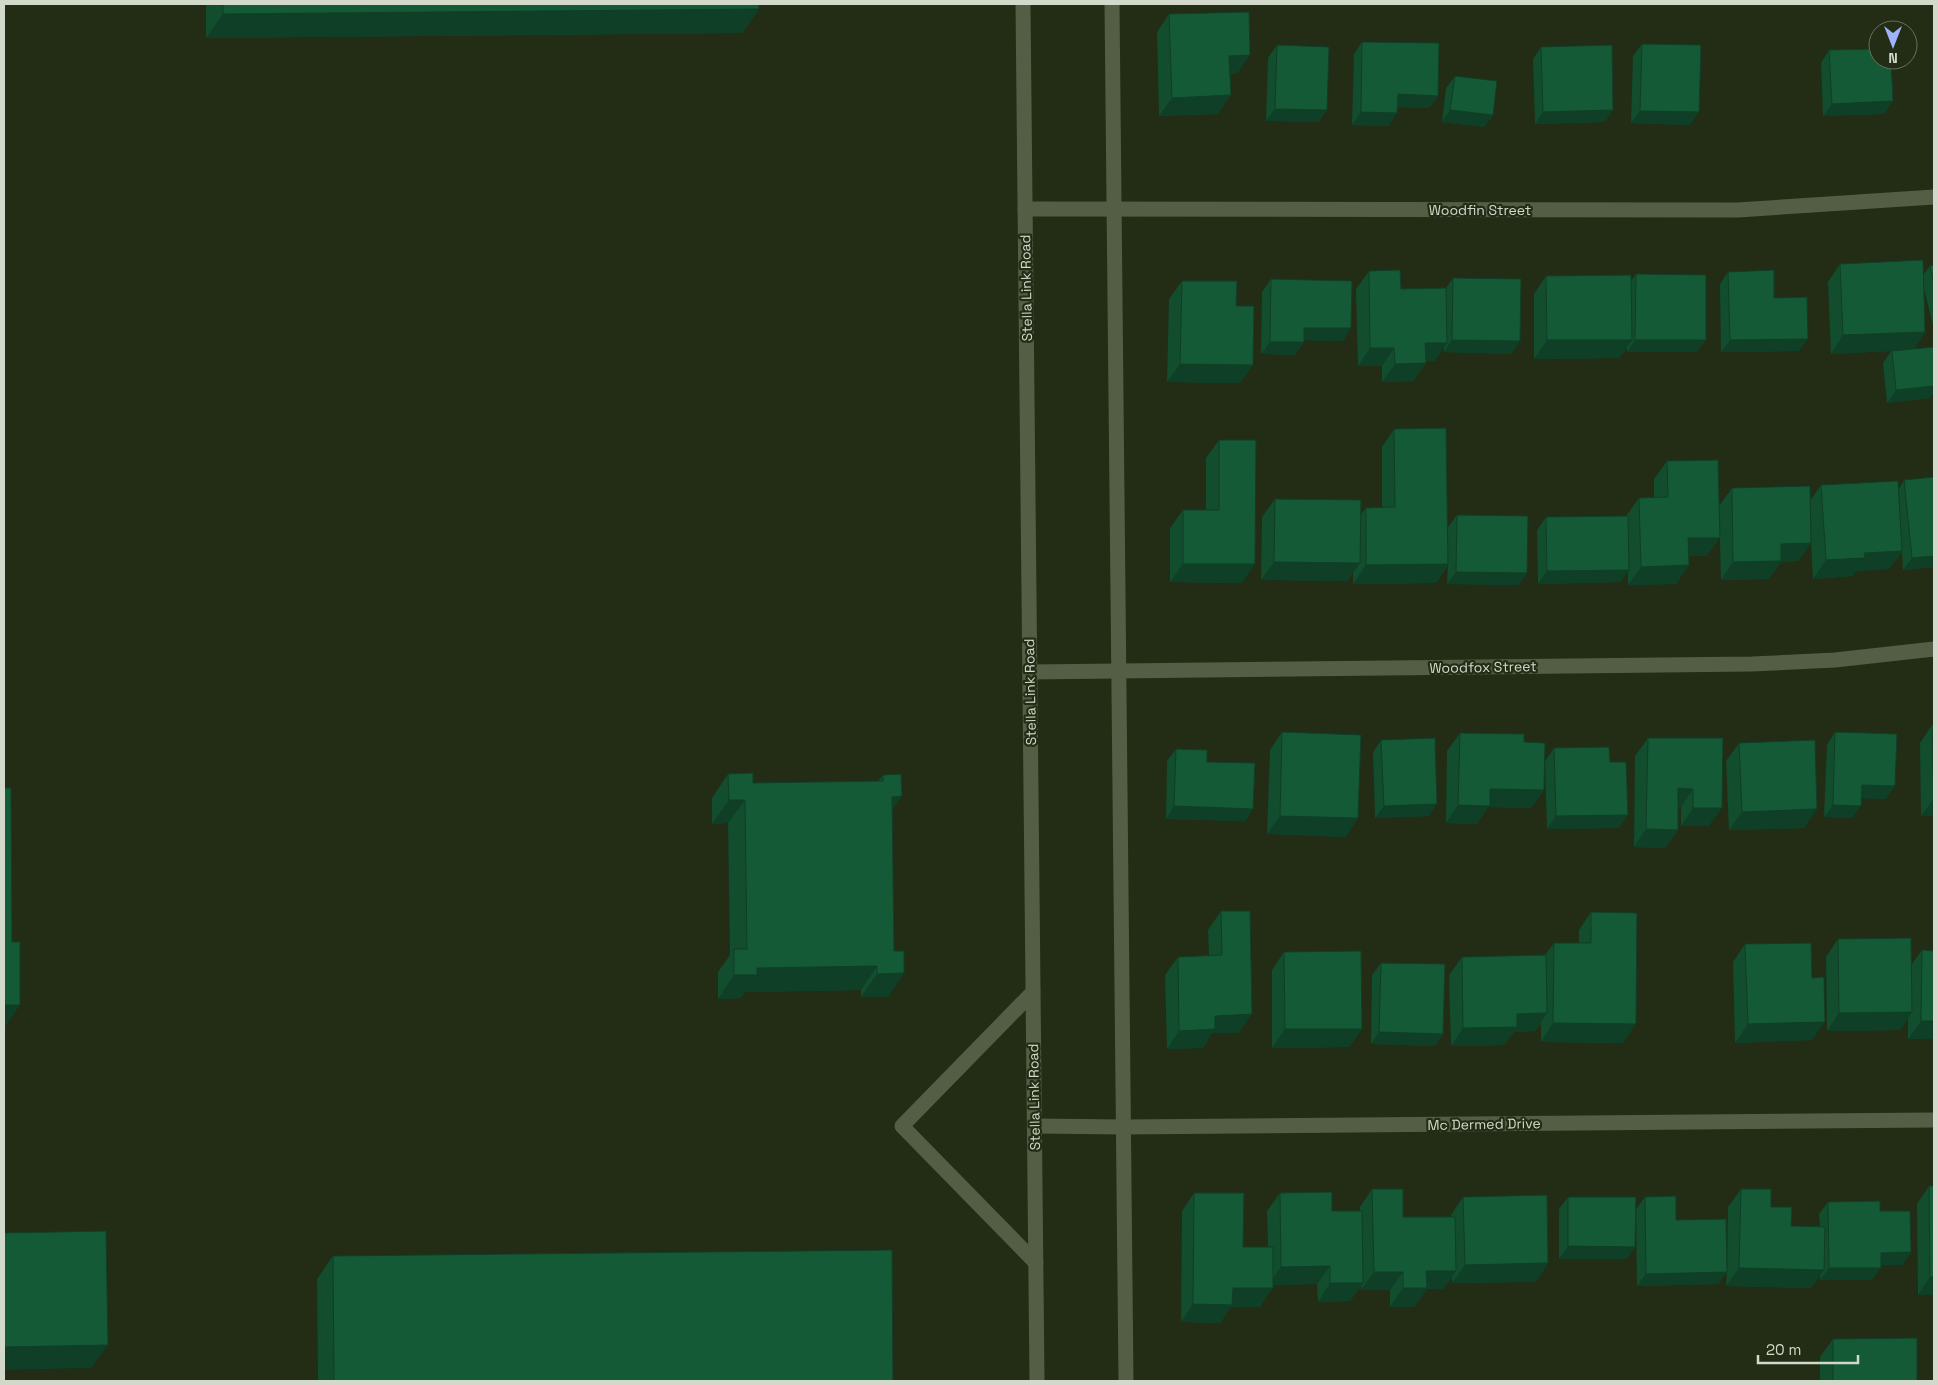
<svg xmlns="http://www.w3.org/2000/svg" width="1938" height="1385" viewBox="0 0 1938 1385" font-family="'Space Grotesk',sans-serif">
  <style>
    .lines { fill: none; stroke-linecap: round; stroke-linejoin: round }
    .lane { stroke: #535e45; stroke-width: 15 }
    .street { stroke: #535e45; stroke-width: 15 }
    .secondary { stroke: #535e45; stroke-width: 15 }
    .wall { fill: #124d2e }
    .shaded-wall { fill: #0f3f26 }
    .building { fill: #155a36; stroke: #0f3f26 }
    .labels { text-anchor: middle; stroke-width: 4.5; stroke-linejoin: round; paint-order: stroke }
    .street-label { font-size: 14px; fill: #d2d9ca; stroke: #232c15 }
  </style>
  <rect width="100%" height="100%" fill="#232c15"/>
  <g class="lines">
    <!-- lane -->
    <path class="lane" d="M1033,992L902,1126L1036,1263"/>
    <!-- street -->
    <path class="street" d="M1025,209L1738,210L1934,197
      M1030,672L1752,664L1835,660L1934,649
      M1035,1126L1123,1127L1934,1120"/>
    <!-- secondary -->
    <path class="secondary" d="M1023,4L1037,1381
      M1112,4L1126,1381"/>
  </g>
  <!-- wall -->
  <path class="wall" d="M206,4H759V9L742,33L206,38Z
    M1169,14L1238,73L1230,74L1218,114L1159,116L1157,32Z
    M1362,42L1438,96L1429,108L1398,107L1389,126L1352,125L1354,54Z
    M1642,44L1690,125L1631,123L1633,56Z
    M1277,45L1319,122L1266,121L1268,58Z
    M1541,47L1605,122L1535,124L1533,59Z
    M1829,50L1893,101L1884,114L1823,116L1821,63Z
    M1455,76L1493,115L1484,127L1442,122L1446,88Z
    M1840,264L1923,275L1930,266L1934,265V329L1924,289L1925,332L1914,349L1934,347V392L1930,398L1887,403L1883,363L1891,351L1831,354L1828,282Z
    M1369,271L1401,289L1446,288L1453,278L1520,341L1511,354L1444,352V347L1435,361H1426V363L1413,381L1382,382V366H1358L1356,289Z
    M1728,272L1774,298L1799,351L1721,352L1720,284Z
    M1636,274L1697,352H1627V348L1619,358L1534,359V294L1546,276L1631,281Z
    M1271,279L1343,341L1304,340V342L1295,355L1261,354L1262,292Z
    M1182,281L1236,306L1253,365L1240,383L1167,382L1169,299Z
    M1394,429L1448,543V527L1457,515L1519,585L1447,584L1448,565L1436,583L1353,584V572L1347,581L1261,580L1262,517L1275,499L1360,515L1366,508L1382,507V447Z
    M1219,440L1242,583L1170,582V528L1183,510H1206V458Z
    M1667,461L1707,556H1689V565L1676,584L1628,585V571L1620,582L1538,584L1537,530L1546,517L1626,516L1639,498L1654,497V479Z
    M1904,480L1934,567L1903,570L1902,552L1889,569L1856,571L1852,576L1813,579L1811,543L1798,561L1781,562L1769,579L1721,580L1719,506L1732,488L1810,501L1821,485L1899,489Z
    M1932,725L1934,816H1921L1920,743Z
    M1282,732L1358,818L1345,837L1267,834L1270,750Z
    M1835,732L1886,799L1861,798L1852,818L1824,817L1827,745Z
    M1460,733L1524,742L1544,790L1531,808L1488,807L1477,824L1446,823L1447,751Z
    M1648,738H1723L1709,826H1681V807H1678V830L1665,848L1634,847L1635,756Z
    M1381,740L1429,816L1375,818L1373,752Z
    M1739,743L1804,828L1729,830L1726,761Z
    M1554,748L1610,762L1628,815L1619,828L1547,829L1545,761Z
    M1176,749L1207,762L1253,809L1245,821L1166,819L1167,761Z
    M728,774L753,783L878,781L883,775L902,796L892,810L894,951L904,973L888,997H861V990L745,992L741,998L718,999V972L730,955L728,823L712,824V798Z
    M1221,911L1239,1033H1212L1203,1048L1167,1049L1165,975L1178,957L1209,956L1208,930Z
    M1591,912L1623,1043L1541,1042V1023L1535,1031L1514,1032L1504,1045L1451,1046L1449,975L1462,957L1545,955L1554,943H1579V930Z
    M1838,939L1912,964L1922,950L1934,951V1039H1908V1018L1900,1030L1827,1031L1826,957Z
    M1745,944L1812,1040L1735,1043L1733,962Z
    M1284,952L1362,1029L1349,1047L1272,1048V970Z
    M1381,963L1443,1034L1435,1046L1371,1044L1372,975Z
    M1929,1186L1934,1295H1918L1917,1204Z
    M1372,1189L1403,1217H1451V1215L1463,1197L1548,1263L1536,1282L1452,1283V1277L1443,1289H1427L1414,1307H1390V1290H1361V1286L1350,1301L1318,1302L1317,1284L1273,1285L1260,1307H1231L1220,1323L1181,1322L1182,1211L1194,1193L1243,1247H1268L1267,1211L1280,1193L1332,1211H1360V1207Z
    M1741,1189L1771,1207L1791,1226H1820L1819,1214L1828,1202L1880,1211L1911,1252L1902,1265H1881L1872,1280H1820V1275L1811,1288L1726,1286L1727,1272L1718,1284L1637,1286L1636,1209L1645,1197L1676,1220L1727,1271L1728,1207Z
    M1568,1197L1627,1259H1559V1209Z
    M333,1256L893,1381H318L317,1279Z
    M1833,1339L1917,1381H1820V1357Z"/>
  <!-- shaded-wall -->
  <path class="shaded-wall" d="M759,9L742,33L206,38L223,14Z
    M1250,55L1238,73L1217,74L1229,56Z
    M1398,94L1438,96L1429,108L1389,107Z
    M1231,95L1218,114L1159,116L1172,98Z
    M1893,101L1884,114L1823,116L1832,104Z
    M1275,109L1327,110L1319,122L1266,121Z
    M1450,110L1493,115L1484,127L1442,122Z
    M1613,110L1605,122L1535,124L1543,112Z
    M1640,111L1699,112L1690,125L1631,123Z
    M1361,112L1397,113L1389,126L1352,125Z
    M1304,328H1351L1343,341L1295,340Z
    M1925,332L1913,350L1831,354L1843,335Z
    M1808,339L1799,351L1721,352L1730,340Z
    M1452,340L1520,341L1511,354L1444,352Z
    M1547,340H1632L1619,358L1534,359Z
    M1635,340H1706L1697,352H1627Z
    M1270,342H1304L1295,355L1261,354Z
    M1425,343H1447L1435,361H1413Z
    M1370,348H1394L1382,366H1358Z
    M1426,363L1413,381L1382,382L1395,364Z
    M1180,364L1253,365L1240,383L1167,382Z
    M1934,386V392L1930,398L1887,403L1896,390Z
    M1688,538H1720L1707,556H1675Z
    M1811,543L1798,561L1781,562L1769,579L1721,580L1733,562L1781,544Z
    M1902,551L1889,569L1856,571L1852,576L1813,579L1826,560L1864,553Z
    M1934,556V567L1903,570L1912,558Z
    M1274,562L1360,563L1347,581L1261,580Z
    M1183,564H1255L1242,583L1170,582Z
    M1448,564L1436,583L1353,584L1366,565Z
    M1689,565L1676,584L1628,585L1641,567Z
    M1629,570L1620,582L1538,584L1547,571Z
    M1456,572L1527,573L1519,585L1447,584Z
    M1862,785L1895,786L1886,799L1853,798Z
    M1678,788L1693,789L1681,807L1666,806Z
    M1490,789L1544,790L1531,808L1488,807L1477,824L1446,823L1458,805Z
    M902,796L885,820L892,797Z
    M1934,798V816H1921Z
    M729,800H745L728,823L712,824Z
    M1437,804L1429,816L1375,818L1384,806Z
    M1833,805L1861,806L1852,818L1824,817Z
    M1174,806L1253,809L1245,821L1166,819Z
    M1693,808H1722L1709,826H1681Z
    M1817,809L1804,828L1729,830L1742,812Z
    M1628,815L1619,828L1547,829L1556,816Z
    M1280,816L1358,818L1345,837L1267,834Z
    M1646,829L1678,830L1665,848L1634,847Z
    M877,966L861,990L745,992L741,998L718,999L734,975L757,968Z
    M904,973L888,997H861L877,974Z
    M4,1005H20L4,1028Z
    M1912,1012L1900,1030L1827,1031L1839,1013Z
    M1547,1013L1535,1031L1514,1032L1504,1045L1451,1046L1463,1028L1517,1014Z
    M1252,1014L1239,1033H1212L1203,1048L1167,1049L1179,1031L1215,1016Z
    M1921,1021H1934V1039H1908Z
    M1825,1022L1812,1040L1735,1043L1748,1024Z
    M1553,1023L1636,1024L1623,1043L1541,1042Z
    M1285,1029H1362L1349,1047L1272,1048Z
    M1379,1032L1443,1034L1435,1046L1371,1044Z
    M1568,1246L1635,1247L1627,1259H1559Z
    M1911,1252L1902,1265H1872L1881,1253Z
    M1548,1263L1536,1282L1452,1283L1465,1265Z
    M1330,1266L1317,1284L1268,1285L1281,1267Z
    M1739,1268L1824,1270L1811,1288L1726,1286Z
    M1829,1268H1881L1872,1280H1820Z
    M1426,1271H1456L1443,1289H1427L1414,1307H1390L1403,1288Z
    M1374,1272H1403L1390,1290H1361Z
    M1727,1272L1718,1284L1637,1286L1646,1274Z
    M1930,1277H1934V1295H1918Z
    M1330,1283H1363L1350,1301L1318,1302Z
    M1233,1288H1273L1260,1307H1231L1220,1323L1181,1322L1193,1304Z
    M108,1345L91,1368L4,1370V1347Z"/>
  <!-- building -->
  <path class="building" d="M223,4H759V9L223,14Z
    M1249,12L1250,55L1229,56L1231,95L1172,98L1169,14Z
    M1362,42L1439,43L1438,96L1398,94L1397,113L1361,112Z
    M1642,44L1701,45L1699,112L1640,111Z
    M1277,45L1329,47L1327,110L1275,109Z
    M1612,45L1613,110L1543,112L1541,47Z
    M1878,49V60H1891L1893,101L1832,104L1829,50Z
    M1455,76L1497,81L1493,115L1450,110Z
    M1923,260L1925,332L1843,335L1840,264Z
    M1934,265V284L1930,266Z
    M1400,270L1401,289L1446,288L1447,343H1425L1426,363L1395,364L1394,348H1370L1369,271Z
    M1774,270V298L1807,297L1808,339L1730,340L1728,272Z
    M1636,274L1706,275V340H1635Z
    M1631,275L1632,340H1547L1546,276Z
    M1453,278L1521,279L1520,341L1452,340Z
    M1271,279L1352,281L1351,328H1304V342H1270Z
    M1182,281H1237L1236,306H1254L1253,365L1180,364Z
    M1934,347V386L1896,390L1892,351Z
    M1446,428L1448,564L1366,565V508L1395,507L1394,429Z
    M1219,440H1256L1255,564H1183V510H1219Z
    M1718,460L1720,538H1688L1689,565L1641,567L1639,498L1668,497L1667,461Z
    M1934,477V556L1912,558L1904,480Z
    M1898,481L1902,551L1864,553L1865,558L1826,560L1821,485Z
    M1810,486L1811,543L1781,544V561L1733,562L1732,488Z
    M1275,499L1361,500L1360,563L1274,562Z
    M1457,515L1528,516L1527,573L1456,572Z
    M1628,516L1629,570L1547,571L1546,517Z
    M1932,725H1934V798Z
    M1282,732L1361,735L1358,818L1280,816Z
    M1835,732L1897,734L1895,786L1862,785L1861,806L1833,805Z
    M1460,733L1524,734V742L1545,743L1544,790L1490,789V806L1458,805Z
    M1435,738L1437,804L1384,806L1381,740Z
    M1648,738H1723L1722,808H1693V789L1678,788V830L1646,829Z
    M1815,740L1817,809L1742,812L1739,743Z
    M1609,747L1610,762H1626L1628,815L1556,816L1554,748Z
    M1176,749L1207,750V762L1255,763L1253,809L1174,806Z
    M753,773V783L883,781V775L901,774L902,796L892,797L894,951H904V973L877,974V966L757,968V975H734V949H747L745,800H729L728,774Z
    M4,788H11L12,942H20V1005H4Z
    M1221,911H1250L1252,1014L1215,1016V1029L1179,1031L1178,957L1222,955Z
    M1591,912L1637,913L1636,1024L1553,1023L1554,943H1591Z
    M1911,938L1912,1012L1839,1013L1838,939Z
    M1811,943L1812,978L1824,977L1825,1022L1748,1024L1745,944Z
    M1922,950L1934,951V1021H1921Z
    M1361,951L1362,1029H1285L1284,952Z
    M1546,955L1547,1013L1517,1014V1027L1463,1028L1462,957Z
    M1381,963L1445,964L1443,1034L1379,1032Z
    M1929,1186H1934V1277H1930Z
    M1372,1189H1403V1217H1455L1456,1271H1426L1427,1288H1403V1272H1374Z
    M1741,1189H1771V1207H1792L1791,1226L1825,1227L1824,1270L1739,1268Z
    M1332,1192V1211H1362L1363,1283H1330V1266L1281,1267L1280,1193Z
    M1194,1193H1244L1243,1247H1273V1288H1233L1232,1305L1193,1304Z
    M1547,1195L1548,1263L1465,1265L1463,1197Z
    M1676,1196V1220L1726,1219L1727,1272L1646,1274L1645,1197Z
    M1568,1197H1636L1635,1247L1568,1246Z
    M1880,1201V1211H1910L1911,1252L1881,1253V1268H1829L1828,1202Z
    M106,1231L108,1345L4,1347V1233Z
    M892,1250L893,1381H334L333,1256Z
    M1917,1338V1381H1833V1339Z"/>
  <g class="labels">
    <!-- street labels -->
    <g class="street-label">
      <text x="1480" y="215">Woodfin Street</text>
      <text transform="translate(1026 288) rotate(-91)" y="5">Stella Link Road</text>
      <text transform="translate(1483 667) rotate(-1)" y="5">Woodfox Street</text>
      <text transform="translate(1030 692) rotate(-91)" y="5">Stella Link Road</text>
      <text transform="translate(1034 1097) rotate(-91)" y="5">Stella Link Road</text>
      <text transform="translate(1484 1124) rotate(-1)" y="5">Mc Dermed Drive</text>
    </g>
  </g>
  <!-- border -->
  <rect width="1938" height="1385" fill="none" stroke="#d2d9ca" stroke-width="10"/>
  <!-- north arrow -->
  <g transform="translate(1893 45) rotate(180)"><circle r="24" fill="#232c15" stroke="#69715d"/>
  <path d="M0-4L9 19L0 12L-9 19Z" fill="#9db4fd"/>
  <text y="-8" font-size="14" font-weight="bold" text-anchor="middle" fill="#d2d9ca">N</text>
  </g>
  <!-- scale -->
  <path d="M1758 1355v8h100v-8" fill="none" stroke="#d2d9ca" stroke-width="2.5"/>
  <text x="1766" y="1355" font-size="15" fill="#d2d9ca" stroke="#232c15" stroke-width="4" paint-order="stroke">20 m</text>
</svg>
